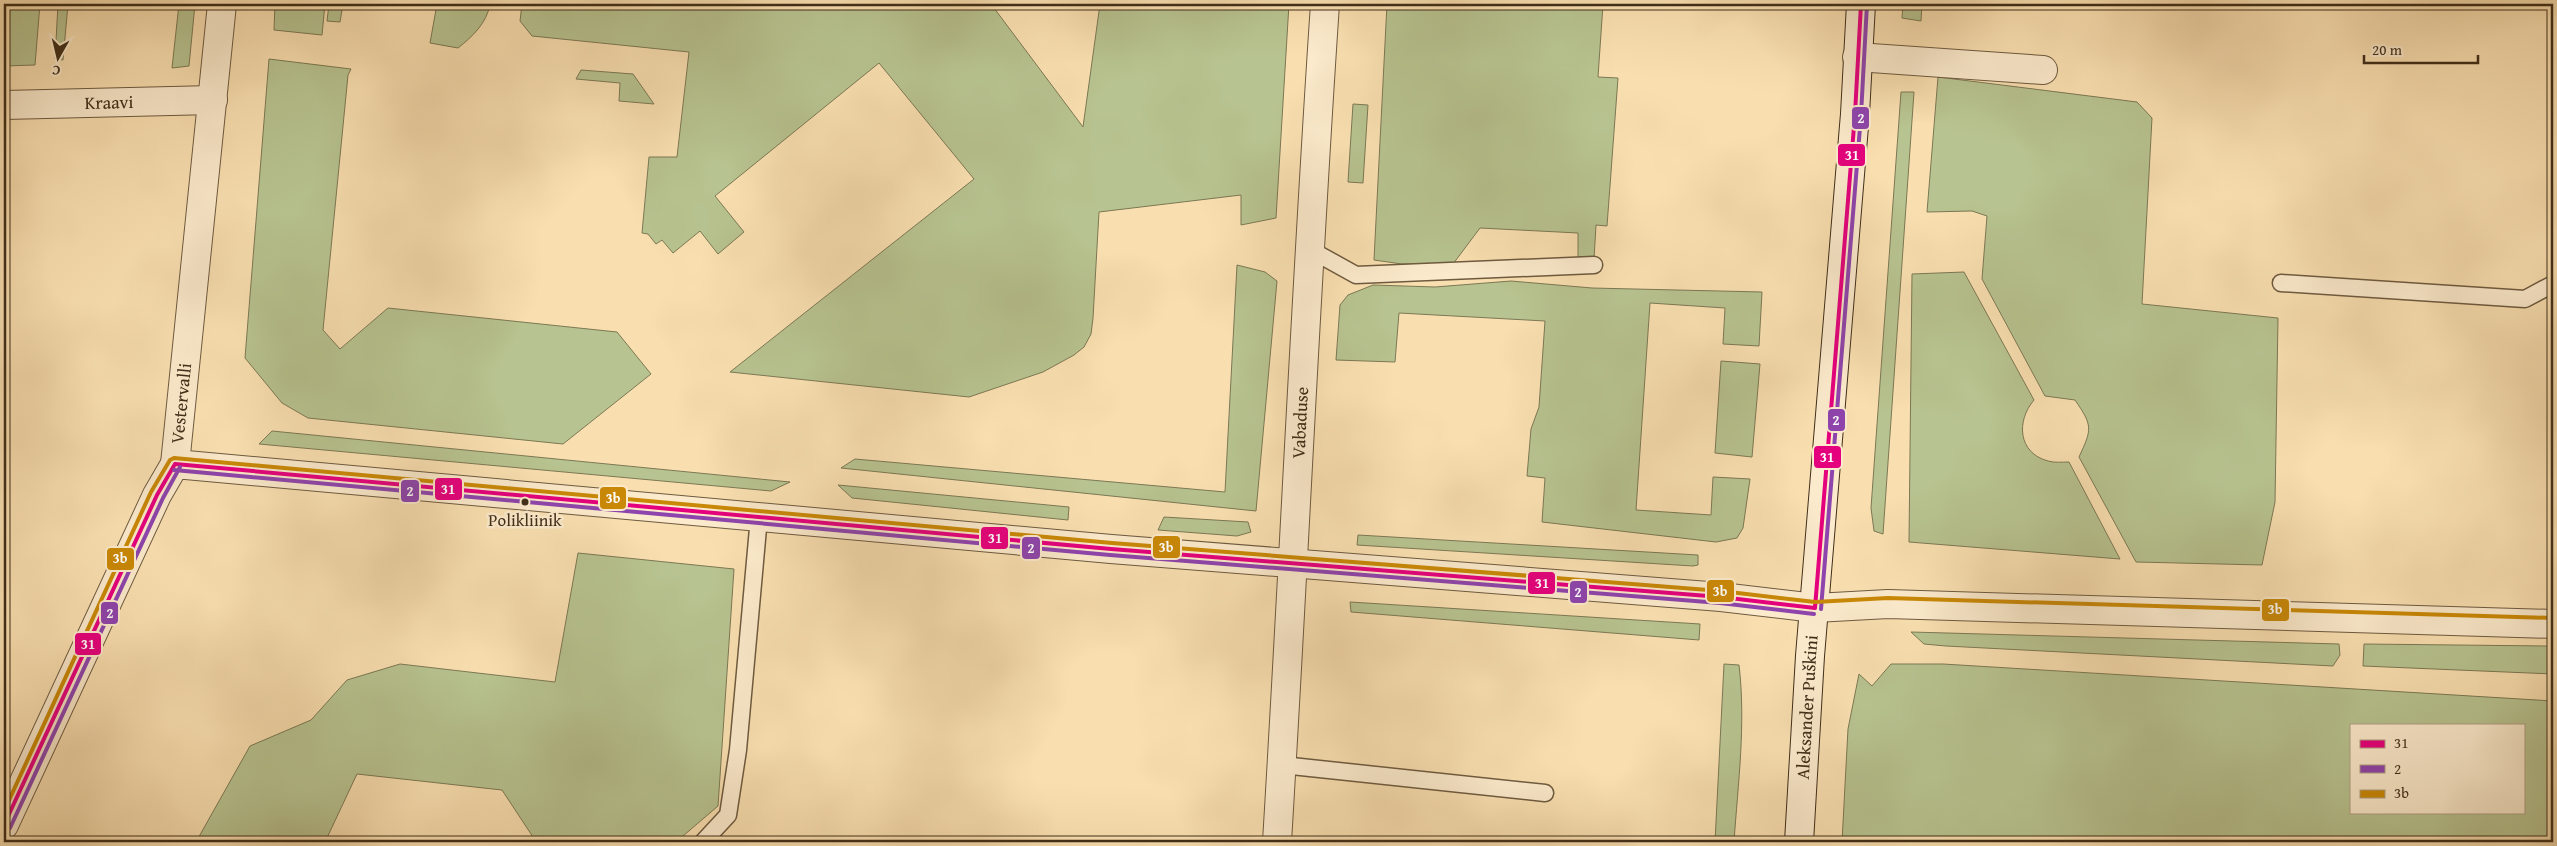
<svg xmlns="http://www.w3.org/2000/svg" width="2557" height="846" viewBox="0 0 2557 846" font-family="'Gentium Book Plus',serif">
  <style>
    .green { fill: #b7c390; stroke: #7c7854; fill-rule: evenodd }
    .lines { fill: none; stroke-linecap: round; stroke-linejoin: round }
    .service-casing { stroke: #6e5a3f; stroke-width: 19 }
    .minor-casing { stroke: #6e5a3f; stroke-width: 30 }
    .tertiary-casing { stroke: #6e5a3f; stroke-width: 30 }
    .secondary-casing { stroke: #402e19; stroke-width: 30 }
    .service { stroke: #fbeacc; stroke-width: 16 }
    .minor { stroke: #fbeacc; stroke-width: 28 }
    .tertiary { stroke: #fbeacc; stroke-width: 28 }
    .secondary { stroke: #fbeacc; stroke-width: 28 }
    .bus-1-casing { stroke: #fbeacc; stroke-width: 8 }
    .bus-2-casing { stroke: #fbeacc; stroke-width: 8 }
    .bus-3-casing { stroke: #fbeacc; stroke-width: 8 }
    .bus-1 { stroke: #e5007d; stroke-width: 4 }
    .bus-2 { stroke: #8e44ad; stroke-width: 4 }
    .bus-3 { stroke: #c98806; stroke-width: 4 }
    .bus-dot { fill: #402e19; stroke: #fbeacc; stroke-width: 2 }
    .labels { text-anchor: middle; stroke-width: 5; stroke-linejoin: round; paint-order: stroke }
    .bus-label { font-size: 17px; fill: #402e19; stroke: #fbeacc }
    .street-label { font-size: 18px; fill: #402e19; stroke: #fbeacc }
    .line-badge { stroke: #fbeacc; stroke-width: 2 }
    .badge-label { font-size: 14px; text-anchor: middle; font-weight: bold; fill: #fff }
  </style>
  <rect width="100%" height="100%" fill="#f9dfb0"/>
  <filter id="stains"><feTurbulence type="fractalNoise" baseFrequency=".004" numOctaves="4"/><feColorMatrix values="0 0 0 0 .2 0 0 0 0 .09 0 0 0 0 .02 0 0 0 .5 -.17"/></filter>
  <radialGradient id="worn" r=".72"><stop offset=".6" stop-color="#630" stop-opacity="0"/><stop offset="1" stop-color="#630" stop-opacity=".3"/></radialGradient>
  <!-- green -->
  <path class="green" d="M4,4H40L35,65L4,66Z
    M58,4H68L63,60L55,59Z
    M179,4H195L189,66L172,68Z
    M275,4H325L322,35L274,30Z
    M329,4H343L340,22L327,21Z
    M437,4H490C487,23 472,37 458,48L430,43Z
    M522,4H991L1083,127L1100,4H1289L1276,218L1241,225V195L1099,212L1093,318L1091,334L1084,347L1074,355L1043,372L969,397L730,372L974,179L879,63L715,196L744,232L718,254L700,231L673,253L662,240L656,244L648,234L642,233L649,157H677L689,52L532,36L520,21Z
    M1387,4H1603L1598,77L1618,78L1607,226L1596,225L1594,259L1578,257V233L1480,228L1453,264H1402L1374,260Z
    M1903,4H1922L1921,21L1902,18Z
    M269,59L351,69L348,75L323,330L340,349L388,308L617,332L651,374L563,444L308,418L282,403L245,358Z
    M581,70L633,74L654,104L619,101L620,83L576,79Z
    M1938,77L2137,102L2152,118L2142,304L2278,318L2275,502L2262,565L2136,562L2079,457C2092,429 2093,426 2075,400L2045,396L1982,279L1987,216L1972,211L1927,212Z
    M1901,92H1914L1883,534L1874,531L1871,508Z
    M1353,104L1368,105L1363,183L1348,182Z
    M1237,265L1265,272L1277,281L1256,511L841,468L855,459L1225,492Z
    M1964,272L2034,400C2016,421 2018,453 2048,461C2055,463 2062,462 2069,462L2120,559L1909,542L1912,274Z
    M1511,281L1592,288L1762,292L1759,346L1723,344L1725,308L1650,303L1636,510L1711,515L1713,477L1750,479L1743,528L1737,538L1716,542L1542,522L1545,478L1527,476L1531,429L1539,407L1545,321L1399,313L1395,362L1336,360L1340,305L1348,295L1373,285L1435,287Z
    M1721,361L1760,364L1752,457L1715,453Z
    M272,431L790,482L771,491L259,444Z
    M838,485L1069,507L1068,520L852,498Z
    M1164,517L1248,522L1251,532L1237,536L1158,530Z
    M1358,535L1698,555V565L1693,566L1357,545Z
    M578,553L734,569L718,806L676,842H530L533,837L502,790L357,774L325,842H196L250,746L311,720L347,680L400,664L555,682Z
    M1350,602L1700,624L1699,640L1351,612Z
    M1911,632L2339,644L2340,655L2333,666L1946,646L1924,644Z
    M2364,644L2546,646L2553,650V674L2363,666Z
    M1724,664L1739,665C1746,724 1738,783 1734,842H1715Z
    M1891,664H1943L2553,701V842H1842L1848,729L1859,674L1872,686ZM2351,725H2523V812H2351Z"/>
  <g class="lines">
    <!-- service casing -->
    <g class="service-casing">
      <path id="service" d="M1309,249L1356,275L1594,265
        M2281,283L2525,299L2553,284
        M1282,765L1545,793
        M703,842L728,815L738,750L759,517"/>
    </g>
    <!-- minor casing -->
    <g class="minor-casing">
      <g id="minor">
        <path d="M1857,57L2043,70"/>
        <path id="s1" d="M4,105L213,100"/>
        <path id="s2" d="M175,464L222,4"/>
        <path d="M1815,608L1888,604L2553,624"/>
        <path id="s3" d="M1277,842C1294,563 1306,283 1325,4"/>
      </g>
    </g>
    <!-- tertiary casing -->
    <g class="tertiary-casing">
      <path id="tertiary" d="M4,825L157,495L175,464L1111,549L1721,597L1815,608"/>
    </g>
    <!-- secondary casing -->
    <g class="secondary-casing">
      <g id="secondary">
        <path id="s4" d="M1799,842L1810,656L1855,114L1861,4"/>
      </g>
    </g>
    <!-- service -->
    <use href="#service" class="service"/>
    <!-- minor -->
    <use href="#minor" class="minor"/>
    <!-- tertiary -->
    <use href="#tertiary" class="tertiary"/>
    <!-- secondary -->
    <use href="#secondary" class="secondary"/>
    <!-- bus-1 casing -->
    <g class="bus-1-casing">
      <path id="bus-1" d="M175,464L1111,549L1721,597L1815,608
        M1815,608L1855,114L1861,4
        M4,825L157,495L175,464"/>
    </g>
    <!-- bus-2 casing -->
    <g class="bus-2-casing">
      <path id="bus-2" d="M174,470L1110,555L1720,603L1814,614
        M1821,609L1861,115L1867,4
        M10,828L163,498L180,467"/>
    </g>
    <!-- bus-3 casing -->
    <g class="bus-3-casing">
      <path id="bus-3" d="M4,811L151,492L170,460L174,458L1112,543L1721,591L1815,602L1888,598L2553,618"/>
    </g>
    <!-- bus-1 -->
    <use href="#bus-1" class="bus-1"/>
    <!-- bus-2 -->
    <use href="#bus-2" class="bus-2"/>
    <!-- bus-3 -->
    <use href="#bus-3" class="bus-3"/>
  </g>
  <!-- markers -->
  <circle class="bus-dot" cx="525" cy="502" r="4.5"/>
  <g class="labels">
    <!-- bus labels -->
    <g class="bus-label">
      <text x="525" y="526">Polikliinik</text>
    </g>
    <!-- street labels -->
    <g class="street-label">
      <text dy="6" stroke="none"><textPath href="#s1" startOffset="105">Kraavi</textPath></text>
      <text dy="6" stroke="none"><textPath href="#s2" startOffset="61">Vestervalli</textPath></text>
      <text dy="6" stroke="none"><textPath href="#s3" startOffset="420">Vabaduse</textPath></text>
      <text dy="6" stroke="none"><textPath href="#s4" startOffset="135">Aleksander Puškini</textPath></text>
    </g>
  </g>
  <g class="line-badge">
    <rect x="1851" y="106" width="19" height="24" rx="5" fill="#8e44ad"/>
    <rect x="1837" y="143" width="29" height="24" rx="5" fill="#e5007d"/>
    <rect x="1827" y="408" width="19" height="24" rx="5" fill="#8e44ad"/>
    <rect x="1813" y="445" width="29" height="24" rx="5" fill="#e5007d"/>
    <rect x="434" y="477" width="29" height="24" rx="5" fill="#e5007d"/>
    <rect x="400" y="479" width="20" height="24" rx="5" fill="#8e44ad"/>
    <rect x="599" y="486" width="28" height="24" rx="5" fill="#c98806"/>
    <rect x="980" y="526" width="29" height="24" rx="5" fill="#e5007d"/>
    <rect x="1152" y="535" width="29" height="24" rx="5" fill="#c98806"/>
    <rect x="1021" y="536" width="20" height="24" rx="5" fill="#8e44ad"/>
    <rect x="106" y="547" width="29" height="24" rx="5" fill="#c98806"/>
    <rect x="1527" y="571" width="29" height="24" rx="5" fill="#e5007d"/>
    <rect x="1706" y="579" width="29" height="24" rx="5" fill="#c98806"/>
    <rect x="1569" y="580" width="19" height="24" rx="5" fill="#8e44ad"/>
    <rect x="2261" y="598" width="29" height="24" rx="5" fill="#c98806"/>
    <rect x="100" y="601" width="19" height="24" rx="5" fill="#8e44ad"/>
    <rect x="74" y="632" width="28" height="24" rx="5" fill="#e5007d"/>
  </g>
  <g class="badge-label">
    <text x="1861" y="123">2</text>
    <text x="1852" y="160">31</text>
    <text x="1836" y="425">2</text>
    <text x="1827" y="462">31</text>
    <text x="448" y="494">31</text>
    <text x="410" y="496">2</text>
    <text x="613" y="503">3b</text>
    <text x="995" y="543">31</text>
    <text x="1166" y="552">3b</text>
    <text x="1031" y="553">2</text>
    <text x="120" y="563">3b</text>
    <text x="1542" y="588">31</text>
    <text x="1720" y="596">3b</text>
    <text x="1578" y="597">2</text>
    <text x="2275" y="614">3b</text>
    <text x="110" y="618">2</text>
    <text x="88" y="649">31</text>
  </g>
  <!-- margin -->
  <rect width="2557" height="846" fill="none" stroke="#f9dfb0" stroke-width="20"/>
  <rect x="5" y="5" width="2547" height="836" fill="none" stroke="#402e19" stroke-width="2.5"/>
  <rect x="10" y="10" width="2537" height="826" fill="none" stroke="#402e19"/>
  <!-- legend -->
  <rect x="2350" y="724" width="175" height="90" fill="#fbeacc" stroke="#b09f84"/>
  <rect x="2360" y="740" width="25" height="8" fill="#e5007d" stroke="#b09f84"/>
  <text x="2394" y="748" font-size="15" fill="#402e19">31</text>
  <rect x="2360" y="765" width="25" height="8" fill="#8e44ad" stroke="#b09f84"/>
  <text x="2394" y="774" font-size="15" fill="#402e19">2</text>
  <rect x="2360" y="790" width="25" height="8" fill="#c98806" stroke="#b09f84"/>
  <text x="2394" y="798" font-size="15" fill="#402e19">3b</text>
  <!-- north arrow -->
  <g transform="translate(58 58) rotate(188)" stroke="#fbeacc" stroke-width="4" paint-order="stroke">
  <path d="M0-4L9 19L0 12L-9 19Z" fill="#402e19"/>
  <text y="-8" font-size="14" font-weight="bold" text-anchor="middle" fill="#402e19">С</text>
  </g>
  <!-- scale -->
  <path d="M2364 55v8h114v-8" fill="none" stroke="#402e19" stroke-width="2.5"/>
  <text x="2372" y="55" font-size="15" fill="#402e19" stroke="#fbeacc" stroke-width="4" paint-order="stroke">20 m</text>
  <rect width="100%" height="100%" filter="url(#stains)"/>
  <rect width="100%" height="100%" fill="url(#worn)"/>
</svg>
